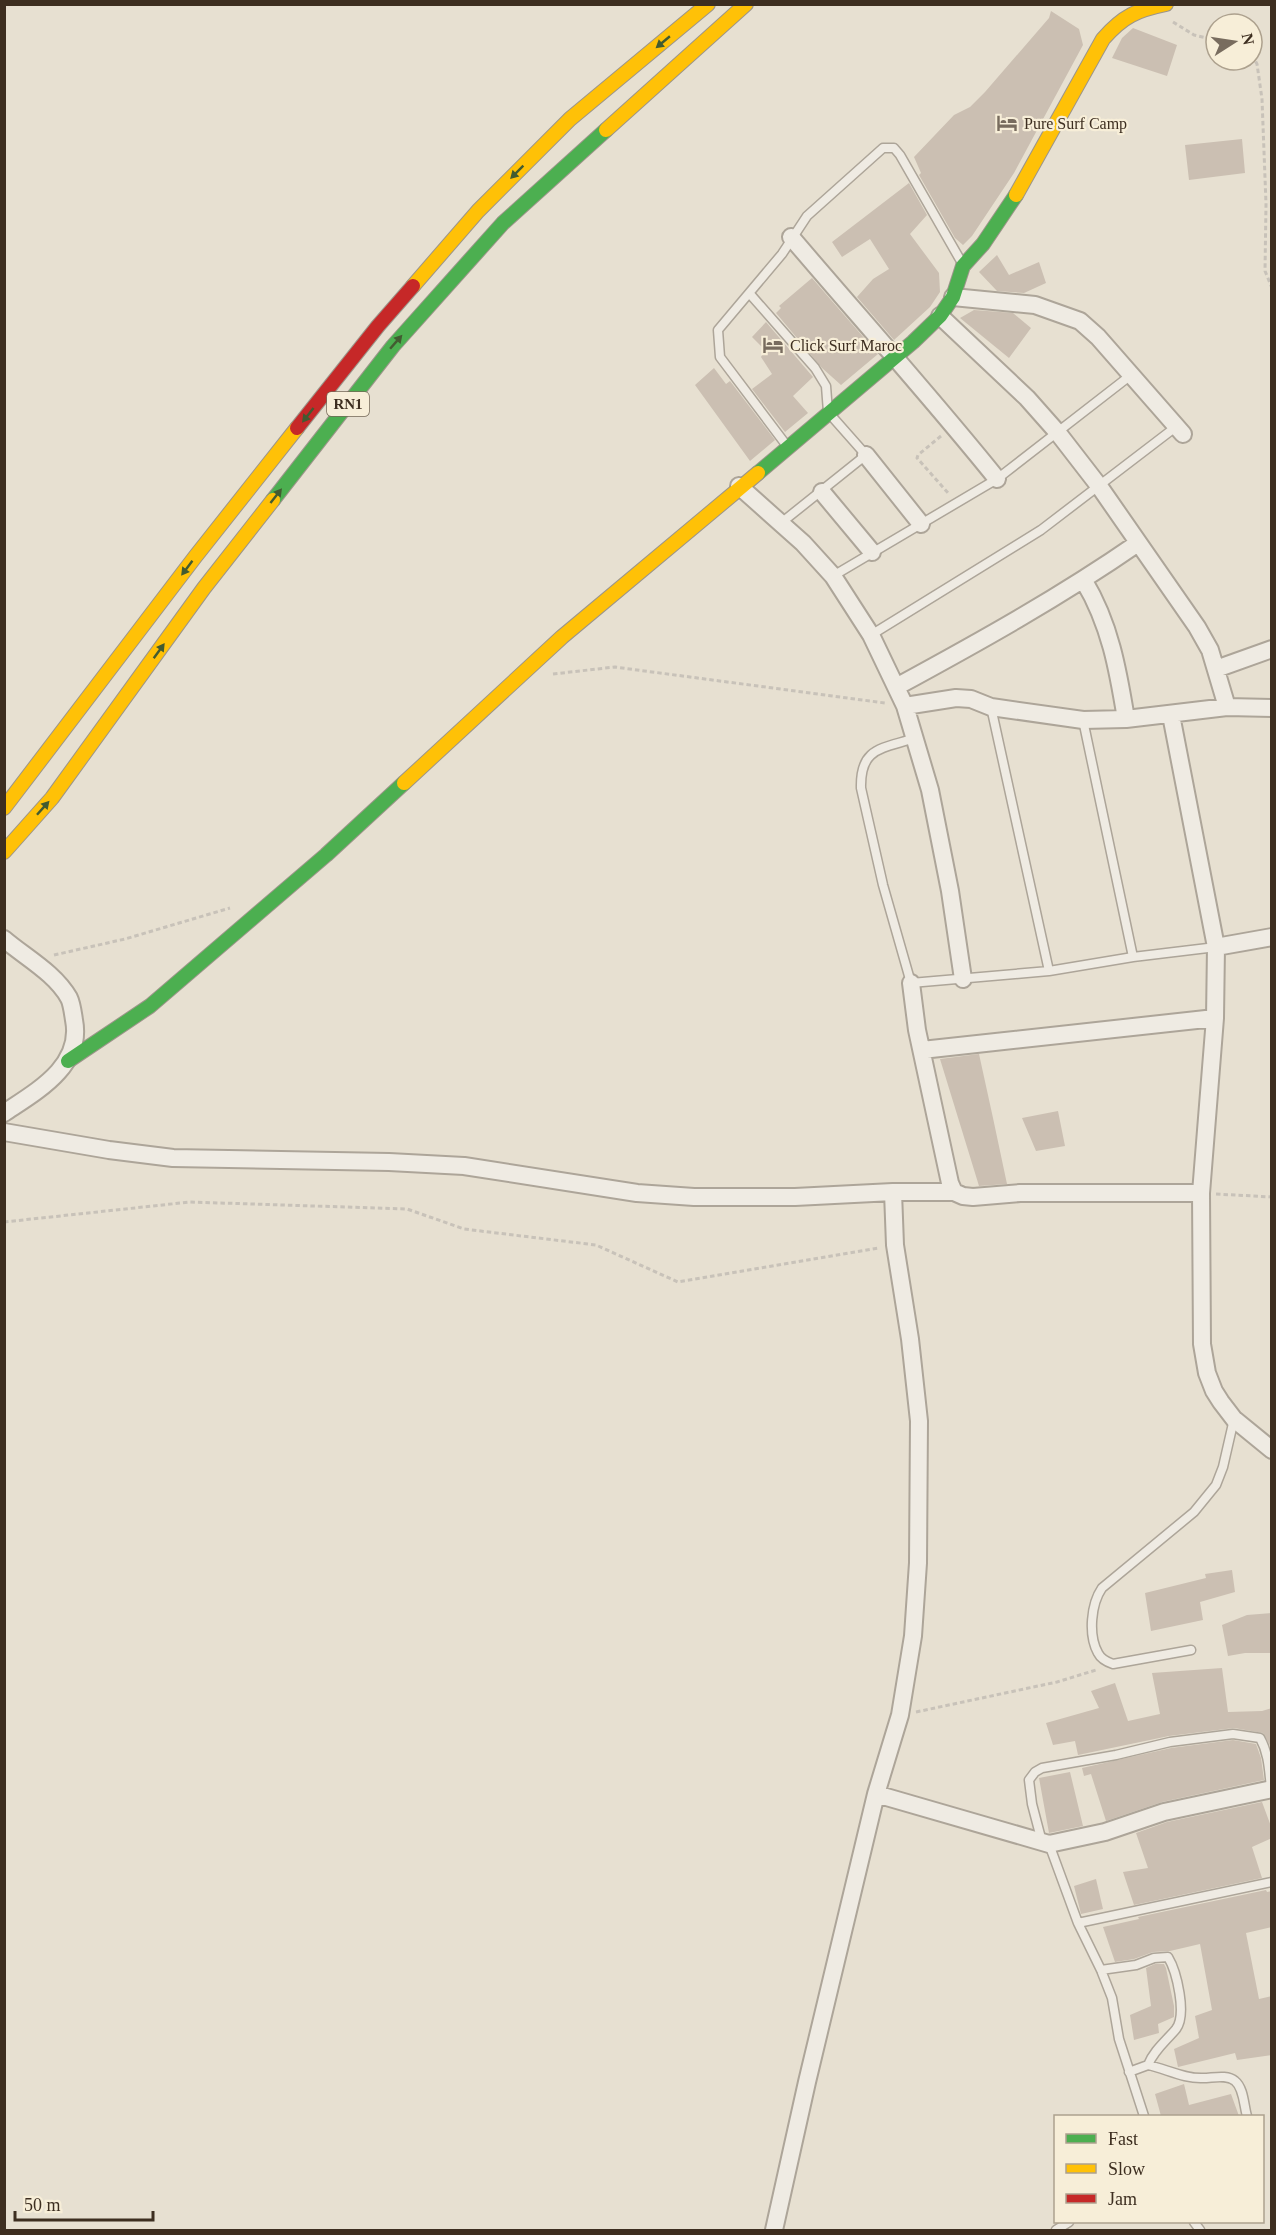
<svg xmlns="http://www.w3.org/2000/svg" width="1276" height="2235" viewBox="0 0 1276 2235" font-family="Georgia,serif">
  <style>
    .building { fill: #cbbfb2 }
    .lines { fill: none; stroke-linecap: round; stroke-linejoin: round }
    .lane-casing { stroke: #ada599; stroke-width: 11 }
    .street-casing { stroke: #ada599; stroke-width: 20 }
    .fast-casing { stroke: #9c958a; stroke-width: 16 }
    .slow-casing { stroke: #9c958a; stroke-width: 16 }
    .jam-casing { stroke: #9c958a; stroke-width: 16 }
    .path { stroke: #c8c2b9; stroke-width: 3; stroke-dasharray: 4.5 3; stroke-linecap: butt }
    .lane { stroke: #efebe3; stroke-width: 8 }
    .street { stroke: #efebe3; stroke-width: 16 }
    .fast { stroke: #4caf50; stroke-width: 14 }
    .slow { stroke: #ffc107; stroke-width: 14 }
    .jam { stroke: #c62828; stroke-width: 14 }
    .oneway { fill: #425b31 }
    .labels { text-anchor: middle; stroke-width: 4.5; stroke-linejoin: round; paint-order: stroke }
    .shield { fill: #f7eed8; stroke: #756857; stroke-width: 1.5 }
    .shield-label { font-size: 15px; font-weight: bold; fill: #3d2e20 }
    .poi-label { font-size: 16px; fill: #3d2e20; stroke: #f7eed8; text-anchor: start }
  </style>
  <rect width="100%" height="100%" fill="#e7e0d1"/>
  <!-- building -->
  <path class="building" d="M1051,11L1079,29L1083,45L1014,173L972,236L963,245L955,238L919,175L921,173L914,157L954,115L970,107L985,92L1049,18Z
    M1133,28L1177,45L1167,76L1112,58L1122,38Z
    M1242,139L1245,173L1189,180L1185,145Z
    M909,183L927,215L910,234L939,273L940,292L930,307L894,340L857,297L873,279L889,269L870,239L842,257L832,242Z
    M997,255L1009,275L1039,262L1046,283L1024,293L997,291L979,272Z
    M812,278L878,354L841,385L822,368L776,313L781,308L779,306Z
    M974,310L1013,313L1031,328L1009,358L960,318Z
    M766,322L813,377L793,396L808,413L785,432L752,389L772,374L761,357L765,350L752,337Z
    M714,368L726,384L730,381L775,440L750,461L695,385Z
    M979,1054L993,1118L1007,1184L979,1186L940,1059Z
    M1058,1111L1065,1146L1036,1151L1022,1118Z
    M1232,1570L1235,1592L1200,1602L1203,1620L1151,1631L1145,1593L1206,1578L1205,1574Z
    M1272,1613V1653H1245L1228,1656L1222,1625L1247,1615Z
    M1222,1668L1228,1712L1262,1711L1272,1708V1749L1263,1733L1234,1728L1169,1736L1078,1755L1075,1741L1053,1745L1046,1723L1099,1708L1091,1691L1115,1683L1128,1721L1160,1714L1152,1673Z
    M1233,1740L1256,1744L1261,1758L1264,1780L1162,1802L1106,1821L1091,1774L1084,1776L1082,1768L1171,1748Z
    M1070,1772L1083,1826L1049,1833L1039,1778Z
    M1262,1802L1272,1829V1838L1252,1847L1262,1878L1134,1905L1123,1872L1148,1868L1136,1833L1167,1822Z
    M1096,1879L1103,1909L1081,1914L1074,1886Z
    M1266,1890L1267,1892L1272,1891V1927L1246,1933L1259,1999L1272,1996V2055L1237,2060L1235,2053L1178,2067L1174,2049L1199,2038L1195,2016L1212,2010L1200,1944L1170,1951L1153,1952L1134,1959L1115,1962L1103,1927L1139,1919L1138,1917Z
    M1155,1964H1164L1166,1968L1174,2006V2017L1158,2024L1159,2033L1134,2040L1130,2015L1151,2006L1146,1968Z
    M1184,2084L1189,2105L1231,2094L1239,2116H1161L1155,2094Z"/>
  <g class="lines">
    <!-- lane casing -->
    <g class="lane-casing">
      <path id="lane" d="M750,294L815,368L826,386L828,412L866,455L781,523
        M787,446L720,357L718,330L782,254L807,216L883,148H894L900,155L962,263
        M833,576L997,479L1131,375
        M871,635L1041,530L1177,426
        M915,738C882,749 860,747 861,788L883,885L911,983L1049,971L991,707
        M1133,957L1216,947
        M1049,971L1133,957L1083,720
        M1191,1650L1113,1664C1107,1662 1101,1659 1098,1653C1088,1635 1091,1604 1102,1588L1194,1512L1216,1485L1223,1467L1234,1419
        M1042,1842L1032,1804L1029,1780L1035,1772L1042,1768L1116,1755L1170,1742L1233,1734L1260,1738C1269,1754 1269,1771 1271,1788
        M1049,1844L1078,1923L1272,1882
        M1078,1923L1101,1970L1112,1998L1119,2039L1144,2116
        M1101,1970L1136,1965L1154,1958L1168,1957C1177,1972 1187,2015 1176,2029C1166,2041 1154,2050 1148,2065C1166,2069 1185,2079 1203,2078C1213,2078 1227,2074 1235,2081C1244,2088 1244,2107 1247,2116
        M1129,2072L1148,2065
        M1194,2222L1200,2230
        M1056,2230L1069,2222"/>
    </g>
    <!-- street casing -->
    <g class="street-casing">
      <path id="street" d="M791,237C860,318 931,397 997,479
        M953,297L1035,305L1080,321L1098,337L1183,434
        M866,455L921,524
        M739,486L803,543L833,576L871,635L905,706L930,790L950,891L963,979
        M822,492L872,552
        M1084,581C1110,624 1118,670 1126,719
        M1216,669L1272,649
        M896,687C979,642 1060,597 1138,543
        M905,706L956,698L971,699L991,707L1083,720L1126,719L1227,707L1210,650L1197,627L1099,486L1058,433L1027,398L940,316
        M1227,707L1272,708
        M1171,715L1216,947L1215,1018L1201,1193L1202,1344L1207,1373L1214,1391L1221,1402L1234,1419L1272,1450
        M4,939C25,957 55,973 69,998C72,1004 73,1014 74,1020C83,1066 37,1091 4,1113
        M1216,947L1272,937
        M911,983L917,1030L950,1183L954,1192L963,1196L973,1197L1020,1193H1201
        M922,1050L1215,1018
        M4,1132L109,1150L173,1158L389,1162L464,1166L637,1193L694,1197H795L893,1192H954
        M893,1192L895,1245L910,1339L919,1421L918,1563L913,1636L900,1715L876,1794L1049,1844L1105,1832L1164,1812L1272,1789
        M774,2230L807,2082L876,1794"/>
    </g>
    <!-- fast casing -->
    <g class="fast-casing">
      <path id="fast" d="M758,473L913,342L940,316L953,297L963,266L983,244L1016,195
        M273,500L393,346L503,223L606,130
        M68,1061L150,1006L326,855L404,783"/>
    </g>
    <!-- slow casing -->
    <g class="slow-casing">
      <path id="slow" d="M606,130L746,4
        M1016,195L1103,39C1123,16 1137,10 1166,4
        M413,286L478,211L570,119L708,4
        M404,783L562,637L758,473
        M4,808L195,557L297,428
        M4,852L52,798L204,588L273,500"/>
    </g>
    <!-- jam casing -->
    <g class="jam-casing">
      <path id="jam" d="M297,428L378,326L413,286"/>
    </g>
    <!-- path -->
    <path class="path" d="M1173,22L1194,35L1216,40
      M1252,55L1257,64L1262,99L1266,204L1265,271L1272,288
      M941,436L918,455L917,458L949,494
      M553,674L615,667L885,703
      M54,955L125,939L230,908
      M1216,1194L1272,1197
      M4,1222L190,1202L407,1209L464,1229L596,1245L678,1282L879,1248
      M916,1712L1057,1682L1096,1670"/>
    <!-- lane -->
    <use href="#lane" class="lane"/>
    <!-- street -->
    <use href="#street" class="street"/>
    <!-- fast -->
    <use href="#fast" class="fast"/>
    <!-- slow -->
    <use href="#slow" class="slow"/>
    <!-- jam -->
    <use href="#jam" class="jam"/>
  </g>
  <!-- one-way arrows -->
  <defs><path id="oneway-solid" d="M-6-.8H1V-3.2L6.5 0L1 3.2V.8H-6Z" transform="scale(1.5)"/></defs>
  <g class="oneway">
    <use href="#oneway-solid" transform="translate(663 42) rotate(140)"/>
    <use href="#oneway-solid" transform="translate(517 172) rotate(135)"/>
    <use href="#oneway-solid" transform="translate(396 342) rotate(-49)"/>
    <use href="#oneway-solid" transform="translate(308 415) rotate(128)"/>
    <use href="#oneway-solid" transform="translate(276 496) rotate(-52)"/>
    <use href="#oneway-solid" transform="translate(187 568) rotate(127)"/>
    <use href="#oneway-solid" transform="translate(159 651) rotate(-54)"/>
    <use href="#oneway-solid" transform="translate(43 808) rotate(-48)"/>
  </g>
  <!-- icons -->
  <defs>
    <g id="hotel-bare" transform="scale(1.62)"><path d="M-6-4.5h1.5V1H6V5H4.5V3h-9V5H-6ZM-4 0a1.8 1.8 0 1 1 3.6 0ZM.5 0V-2.5h3Q6-2.5 6 0Z" fill="#786c5e" stroke="#f7eed8" stroke-width="2.5" paint-order="stroke"/></g>
  </defs>
  <g fill-rule="evenodd">
    <use href="#hotel-bare" x="1007" y="123"/>
    <use href="#hotel-bare" x="773" y="345"/>
  </g>
  <g class="labels">
    <!-- shield labels -->
    <rect class="shield" x="327" y="392" width="42" height="24" rx="4.5"/>
    <g class="shield-label">
      <text x="348" y="409">RN1</text>
    </g>
    <!-- poi labels -->
    <g class="poi-label">
      <text x="1024" y="129">Pure Surf Camp</text>
      <text x="790" y="351">Click Surf Maroc</text>
    </g>
  </g>
  <!-- border -->
  <rect width="1276" height="2235" fill="none" stroke="#3d2e20" stroke-width="12"/>
  <!-- legend -->
  <rect x="1054" y="2115" width="210" height="108" fill="#f7eed8" stroke="#ada18e" stroke-width="1.5"/>
  <rect x="1066" y="2134" width="30" height="9" fill="#4caf50" stroke="#ada18e" stroke-width="1.5"/>
  <text x="1108" y="2145" font-size="18" fill="#3d2e20">Fast</text>
  <rect x="1066" y="2164" width="30" height="9" fill="#ffc107" stroke="#ada18e" stroke-width="1.5"/>
  <text x="1108" y="2175" font-size="18" fill="#3d2e20">Slow</text>
  <rect x="1066" y="2194" width="30" height="9" fill="#c62828" stroke="#ada18e" stroke-width="1.5"/>
  <text x="1108" y="2205" font-size="18" fill="#3d2e20">Jam</text>
  <!-- north arrow -->
  <g transform="translate(1234 42) rotate(78)"><circle r="28" fill="#f7eed8" stroke="#ada18e" stroke-width="1.5"/>
  <path d="M0-4.5L10 22L0 15L-10 22Z" fill="#786c5e"/>
  <text y="-9" font-size="16" font-weight="bold" text-anchor="middle" fill="#3d2e20">N</text>
  </g>
  <!-- scale -->
  <path d="M15 2211v9h138v-9" fill="none" stroke="#3d2e20" stroke-width="3"/>
  <text x="24" y="2211" font-size="18" fill="#3d2e20" stroke="#f7eed8" stroke-width="4.5" paint-order="stroke">50 m</text>
</svg>
